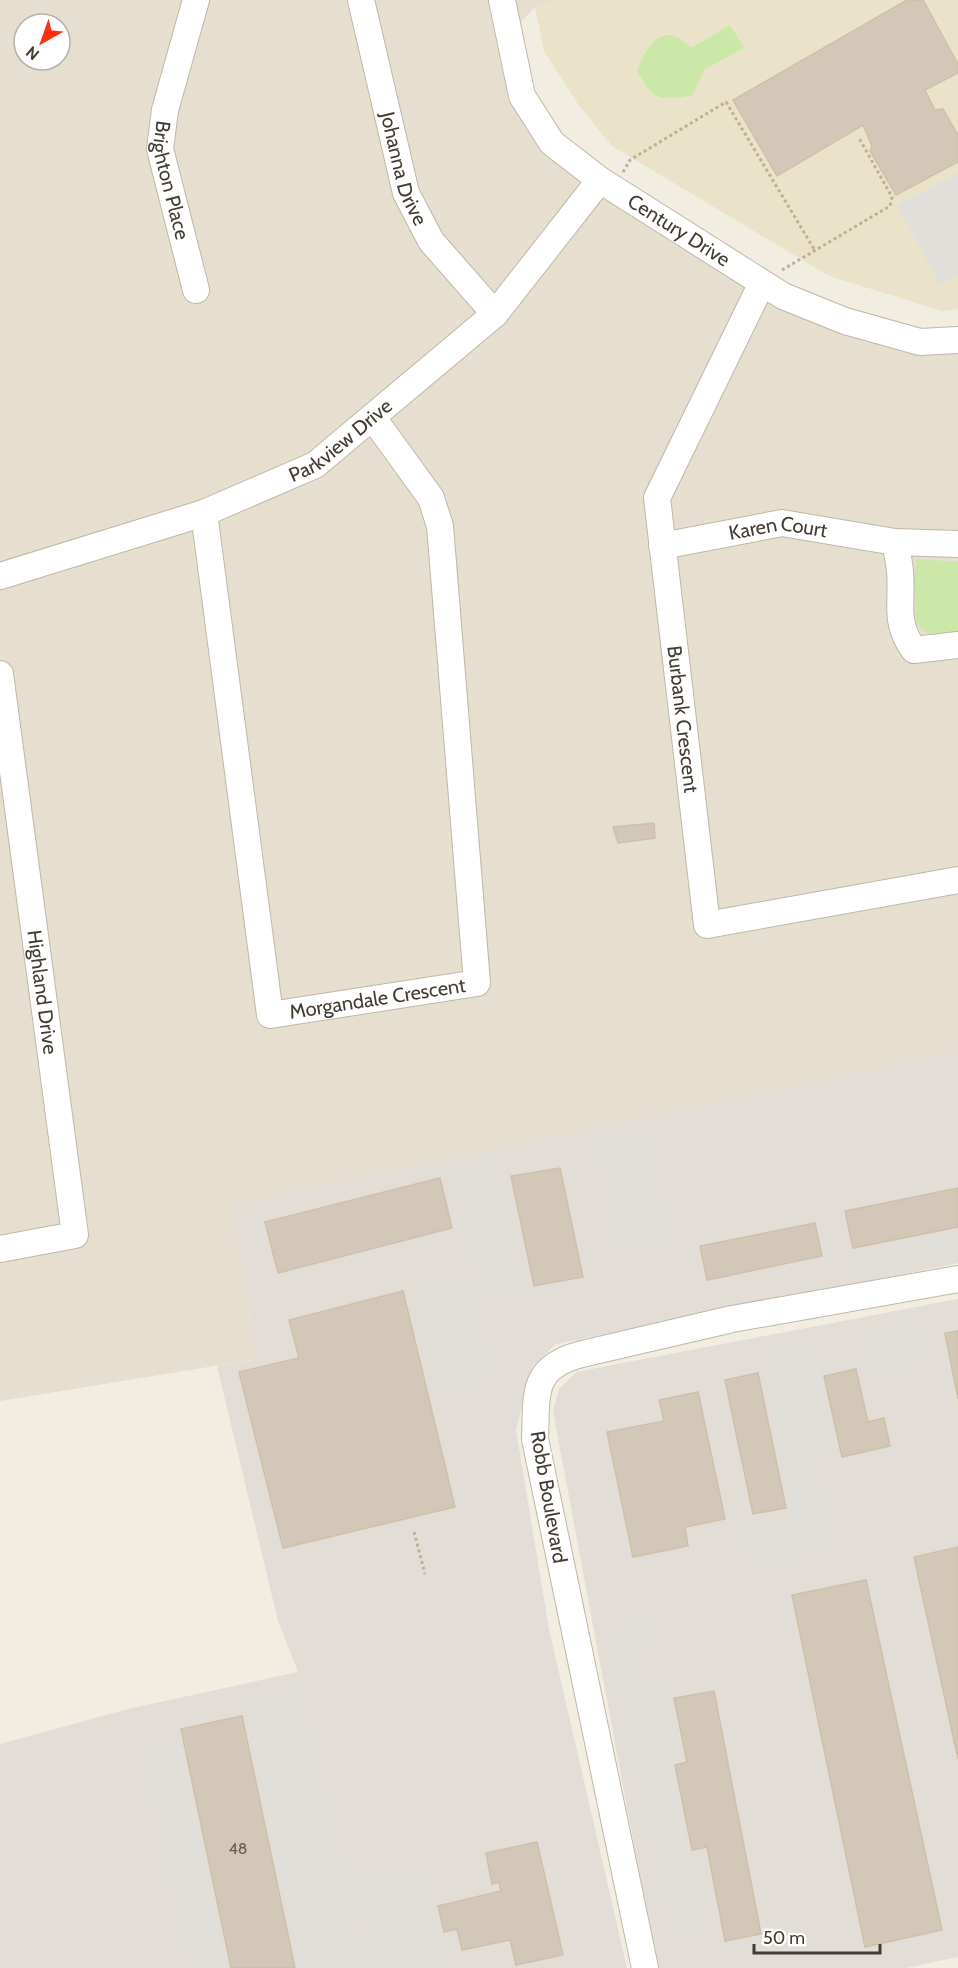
<svg xmlns="http://www.w3.org/2000/svg" width="958" height="1968" viewBox="0 0 958 1968" font-family="Cabin,sans-serif">
  <style>
    .residential { fill: #e6decf; fill-rule: evenodd }
    .industrial { fill: #e3ddd7 }
    .education { fill: #ebe2ca }
    .green { fill: #cbe8a8 }
    .parking { fill: #e1dfda }
    .building { fill: #d3c8b7; stroke: #cec0aa; stroke-width: 1.5 }
    .lines { fill: none; stroke-linecap: round; stroke-linejoin: round }
    .minor-casing { stroke: #c0b7a7; stroke-width: 28 }
    .path { stroke: #bfb095; stroke-width: 3; stroke-dasharray: 3 3; stroke-linecap: butt }
    .minor { stroke: #fff; stroke-width: 26 }
    .labels { text-anchor: middle; stroke-width: 4.5; stroke-linejoin: round; paint-order: stroke }
    .number-label { font-size: 16px; fill: #675f53 }
    .street-label { font-size: 20px; fill: #433c32; stroke: #fff }
  </style>
  <rect width="100%" height="100%" fill="#f1ede1"/>
  <!-- residential -->
  <path class="residential" d="M0,0H554L535,7L507,36L518,79L572,160L760,284L958,344V1052L232,1205L257,1359L0,1401ZM24,24H60V60H24Z"/>
  <!-- industrial -->
  <path class="industrial" d="M958,1052V1263L556,1344L532,1367L516,1430L549,1629L627,1968H0V1744L128,1709L298,1672L278,1621L217,1366L257,1359L232,1205Z
    M958,1299V1957L906,1968H657L553,1411L559,1389L576,1372Z"/>
  <!-- education -->
  <path class="education" d="M554,0H958V309L942,311L829,276L612,146L578,104L544,51L535,7Z"/>
  <!-- green -->
  <path class="green" d="M730,25L744,48L705,69L692,95C659,102 652,100 637,70C643,55 656,27 677,37C684,40 686,45 693,47Z
    M917,559L958,562V633L932,637L916,624L914,576Z"/>
  <!-- parking -->
  <path class="parking" d="M958,173V276L940,285L897,205Z
    M643,1134L667,1240L623,1249L599,1144Z
    M492,1162L523,1290L485,1299L454,1171Z
    M958,1232V1253L861,1272L857,1252Z
    M470,1283L488,1375L436,1384L419,1292Z
    M910,1322L920,1358L870,1371L861,1334Z
    M816,1350L832,1441L812,1445L796,1354Z
    M789,1352L828,1548L751,1563L744,1524L794,1514L762,1358Z
    M653,1622L657,1641L634,1646L645,1694L664,1690L680,1758L667,1761L706,1930L676,1937L606,1632Z
    M297,1690L362,1968H300L246,1703Z
    M180,1745L227,1968H192L147,1758Z
    M423,1868L442,1968H376L359,1880Z"/>
  <!-- building -->
  <path class="building" d="M907,0H923L958,64V73L925,90L935,110L943,109L958,135V162L896,195L870,151L872,146L863,125L777,176L733,100Z
    M654,823L655,838L618,843L613,827Z
    M560,1168L583,1277L534,1286L511,1176Z
    M440,1178L452,1228L278,1273L265,1222Z
    M958,1188V1227L853,1248L845,1211Z
    M815,1223L822,1256L707,1280L700,1246Z
    M403,1291L455,1507L283,1548L239,1372L299,1358L289,1320Z
    M958,1331V1399L945,1333Z
    M856,1369L868,1422L884,1418L890,1446L842,1457L824,1376Z
    M758,1373L786,1508L753,1514L725,1380Z
    M698,1392L725,1519L685,1527L688,1546L633,1557L607,1432L664,1421L659,1400Z
    M958,1547V1759L914,1557Z
    M866,1580L942,1930L865,1947L792,1595Z
    M714,1691L761,1934L725,1941L707,1847L692,1850L675,1765L687,1762L674,1698Z
    M242,1716L295,1968H231L181,1729Z
    M537,1842L563,1955L516,1965L510,1940L462,1950L457,1929L444,1932L438,1906L501,1891L499,1882L492,1884L486,1853Z"/>
  <g class="lines">
    <!-- minor casing -->
    <g class="minor-casing">
      <g id="minor">
        <path id="s1" d="M196,0L165,110L160,149L196,290"/>
        <path id="s2" d="M361,0L406,193L431,241L495,314"/>
        <path id="s3" d="M502,0L522,96L552,143L600,180L783,296L845,321L920,342L958,340"/>
        <path id="s4" d="M762,283L657,498L707,925L958,880"/>
        <path id="s5" d="M204,513L270,1015L477,983L440,526L431,498L373,418"/>
        <path d="M895,542C897,552 899,561 900,571C903,603 893,621 914,650L958,645"/>
        <path id="s6" d="M662,546L782,523L895,542L958,544"/>
        <path id="s7" d="M0,576L204,513L315,465L495,314L600,180"/>
        <path id="s8" d="M0,674L75,1235L0,1249"/>
        <path d="M645,1968L535,1439C537,1395 530,1367 582,1354L732,1319L958,1279"/>
      </g>
    </g>
    <!-- path -->
    <path class="path" d="M623,172L630,160L726,102L814,249
      M782,270L890,206L892,197L859,138
      M414,1532L425,1574"/>
    <!-- minor -->
    <use href="#minor" class="minor"/>
  </g>
  <g class="labels">
    <!-- number labels -->
    <g class="number-label">
      <text x="238" y="1854">48</text>
    </g>
    <!-- street labels -->
    <g class="street-label">
      <text dy="7" stroke="none"><textPath href="#s2" startOffset="174">Johanna Drive</textPath></text>
      <text dy="7" stroke="none"><textPath href="#s1" startOffset="186">Brighton Place</textPath></text>
      <text dy="7" stroke="none"><textPath href="#s3" startOffset="308">Century Drive</textPath></text>
      <text dy="7" stroke="none"><textPath href="#s7" startOffset="369">Parkview Drive</textPath></text>
      <text dy="7" stroke="none"><textPath href="#s6" startOffset="118">Karen Court</textPath></text>
      <text dy="7" stroke="none"><textPath href="#s4" startOffset="462">Burbank Crescent</textPath></text>
      <text dy="7" stroke="none"><textPath href="#s8" startOffset="321">Highland Drive</textPath></text>
      <text dy="7" stroke="none"><textPath href="#s5" startOffset="615">Morgandale Crescent</textPath></text>
      <text transform="translate(549 1497) rotate(80)" y="7">Robb Boulevard</text>
    </g>
  </g>
  <!-- north arrow -->
  <g transform="translate(42 42) rotate(220)"><circle r="28" fill="#ffffff" stroke="#b4b1ad" stroke-width="1.5"/>
  <path d="M0-4.5L10 22L0 15L-10 22Z" fill="#ff2f0b"/>
  <text y="-9" font-size="16" font-weight="bold" text-anchor="middle" fill="#433c32">N</text>
  </g>
  <!-- scale -->
  <path d="M754 1944v9h126v-9" fill="none" stroke="#433c32" stroke-width="3"/>
  <text x="763" y="1944" font-size="18" fill="#433c32" stroke="#ffffff" stroke-width="4.5" paint-order="stroke">50 m</text>
</svg>
